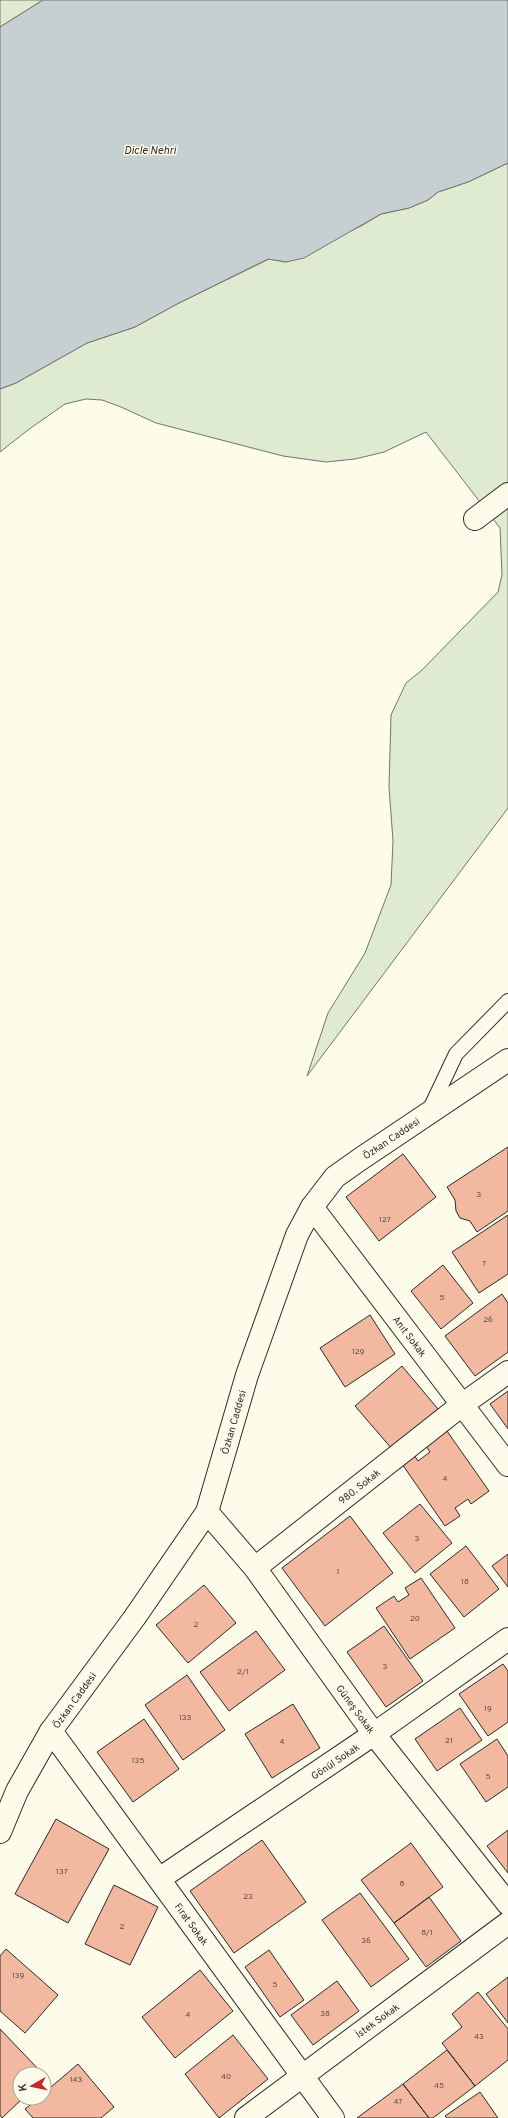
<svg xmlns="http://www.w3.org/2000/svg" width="508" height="2118" font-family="Overpass,sans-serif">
	<rect width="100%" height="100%" fill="#fdfbea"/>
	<path fill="#deebd1" stroke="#74746e" d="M0 0H43L0 27Z
		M508 163V808L307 1076 328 1013 365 953 391 885 393 841 389 787 391 715 406 683 422 670 498 592 502 575 500 528 426 432 384 452 355 459 326 462 283 456 156 423 121 407 102 400 86 399 65 404 28 430 0 452V389L16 383 87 343 135 327 177 304 269 259 286 262 361 226 381 214 409 208 428 200 438 192 468 182Z"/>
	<path fill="#c7d0d0" stroke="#74746e" d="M43 0H508V163L468 182 438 192 428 200 409 208 381 214 304 258 286 262 268 259 177 304 135 327 87 343 16 383 0 389V27Z"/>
	<path fill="#f2b8a0" stroke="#2b2b2b" d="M508 1147V1211L477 1232 470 1221 460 1218 456 1211 455 1200 447 1187Z
		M403 1154 436 1197 379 1241 346 1197Z
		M508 1215V1274L479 1293 452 1252Z
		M443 1265 473 1303 441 1329 411 1291Z
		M502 1294 508 1303V1352L475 1376 445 1336Z
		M370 1315 395 1354 345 1387 320 1348Z
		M402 1366 438 1409 392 1449 355 1406Z
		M508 1391V1429L490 1404Z
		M447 1431 489 1491 471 1504 468 1499 455 1508 460 1516 445 1526 402 1464 414 1455 418 1461 430 1452 426 1446Z
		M420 1504 452 1543 415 1573 383 1533Z
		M350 1516 393 1573 325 1626 282 1568Z
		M466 1546 499 1589 464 1617 430 1574Z
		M508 1554V1587L492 1566Z
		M421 1578 455 1628 410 1659 376 1608 394 1596 398 1602 409 1595 405 1588Z
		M204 1585 236 1623 188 1663 156 1625Z
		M384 1626 423 1681 386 1707 347 1652Z
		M256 1631 285 1670 229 1711 200 1672Z
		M503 1664 508 1671V1722L488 1736 459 1694Z
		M187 1675 225 1730 183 1760 145 1705Z
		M293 1704 320 1748 272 1778 245 1734Z
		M460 1708 482 1740 437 1771 415 1739Z
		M144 1719 179 1769 133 1802 97 1752Z
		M497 1739 508 1756V1787L486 1802 460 1764Z
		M56 1819 109 1849 68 1923 15 1894Z
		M508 1830V1873L487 1846Z
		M262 1840 306 1902 234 1953 190 1891Z
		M411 1843 443 1887 394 1923 361 1880Z
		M114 1885 158 1907 130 1965 85 1944Z
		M360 1893 409 1959 371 1987 322 1920Z
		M429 1897 461 1941 426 1967 394 1923Z
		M6 1949 58 1995 25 2033 0 2011V1956Z
		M269 1950 304 2000 280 2017 245 1967Z
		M200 1970 233 2011 175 2058 142 2017Z
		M508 1977V2023L486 1994Z
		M337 1981 359 2011 313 2045 291 2015Z
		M478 1992 508 2029V2060L475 2086 442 2043 462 2027 452 2014Z
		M0 2029 43 2074H20V2098H23L2 2118 0 2115Z
		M233 2035 268 2079 219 2118 185 2074Z
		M447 2050 475 2086 433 2118H429L403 2084Z
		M78 2064 114 2107 101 2118H33L25 2109 39 2098H44V2093Z
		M403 2084 429 2118H357Z
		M480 2092 498 2118H447L445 2116Z"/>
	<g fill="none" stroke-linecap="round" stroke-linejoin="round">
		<g stroke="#2b2b2b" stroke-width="16">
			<path id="lane" d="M429 1111 456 1054 508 1001"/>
		</g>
		<g stroke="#2b2b2b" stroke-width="24">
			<path id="street" d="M312 1207 508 1465
				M207 1512 255 1568 374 1734 508 1904
				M255 1568 463 1404 508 1372
				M51 1731 333 2118
				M159 1879 374 1734 508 1639
				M246 2118 508 1923"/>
		</g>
		<g stroke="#2b2b2b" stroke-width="24">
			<path id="secondary" d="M475 519 508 494
				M0 1832 17 1791 51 1731 135 1617 207 1512 247 1375 297 1235 312 1207 335 1177 359 1160 508 1060"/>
		</g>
		<use href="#lane" stroke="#fdfbea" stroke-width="14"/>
		<use href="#street" stroke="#fdfbea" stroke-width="22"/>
		<use href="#secondary" stroke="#fdfbea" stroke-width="22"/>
	</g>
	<g text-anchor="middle" stroke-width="3" stroke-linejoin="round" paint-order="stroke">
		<g font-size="8" fill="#5d4e48">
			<text x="479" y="1197">3</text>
			<text x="385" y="1222">127</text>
			<text x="484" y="1266">7</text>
			<text x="442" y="1300">5</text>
			<text x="488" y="1322">26</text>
			<text x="358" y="1354">129</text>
			<text x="445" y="1481">4</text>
			<text x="417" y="1541">3</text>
			<text x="338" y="1574">1</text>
			<text x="465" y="1584">18</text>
			<text x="415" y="1621">20</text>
			<text x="196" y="1627">2</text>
			<text x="385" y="1669">3</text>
			<text x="243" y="1674">2/1</text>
			<text x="488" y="1711">19</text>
			<text x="185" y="1720">133</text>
			<text x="449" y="1743">21</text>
			<text x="282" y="1744">4</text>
			<text x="138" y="1763">135</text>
			<text x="488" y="1779">5</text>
			<text x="62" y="1874">137</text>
			<text x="402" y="1886">8</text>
			<text x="248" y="1899">23</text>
			<text x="122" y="1929">2</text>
			<text x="427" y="1935">8/1</text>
			<text x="366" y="1943">36</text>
			<text x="18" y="1978">139</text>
			<text x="275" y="1987">5</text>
			<text x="325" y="2016">38</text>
			<text x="188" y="2017">4</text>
			<text x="479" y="2039">43</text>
			<text x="226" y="2079">40</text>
			<text x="76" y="2082">143</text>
			<text x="439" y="2088">45</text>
			<text x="398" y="2104">47</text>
		</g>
		<g font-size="10" fill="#2b2b2b" stroke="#fdfbea">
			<text transform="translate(391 1138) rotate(-34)" y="4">Özkan Caddesi</text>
			<text transform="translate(410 1336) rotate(53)" y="4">Anıt Sokak</text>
			<text transform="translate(233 1422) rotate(-74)" y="4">Özkan Caddesi</text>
			<text transform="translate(359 1486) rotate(-38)" y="4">980. Sokak</text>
			<text transform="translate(74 1700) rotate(-54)" y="4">Özkan Caddesi</text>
			<text transform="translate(356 1709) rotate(54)" y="4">Güneş Sokak</text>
			<text transform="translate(335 1761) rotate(-34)" y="4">Gönül Sokak</text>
			<text transform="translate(192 1924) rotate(54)" y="4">Fırat Sokak</text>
			<text transform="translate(377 2020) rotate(-36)" y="4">İstek Sokak</text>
		</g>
		<g font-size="11" font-style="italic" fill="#2b2b2b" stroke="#fdfbea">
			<text x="150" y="154">Dicle Nehri</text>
		</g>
	</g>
	<g transform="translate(32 2086) rotate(261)"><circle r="19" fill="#fdfbea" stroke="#a9a89e"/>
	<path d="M0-3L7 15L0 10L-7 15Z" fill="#c62828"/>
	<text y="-6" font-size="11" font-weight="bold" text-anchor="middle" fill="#2b2b2b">K</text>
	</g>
</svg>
